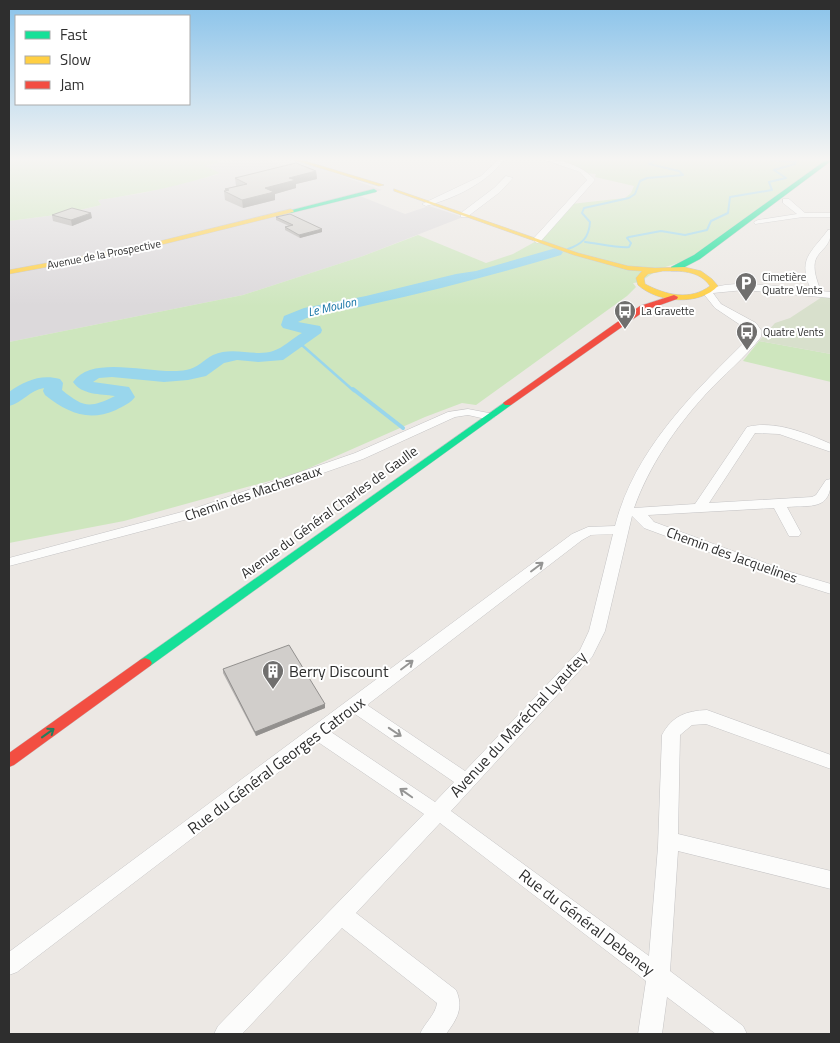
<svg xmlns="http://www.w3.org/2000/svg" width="840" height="1043" font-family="'Titillium Web',sans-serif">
	<rect width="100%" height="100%" fill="#ece8e4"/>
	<path fill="#dcd9db" d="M233 160H268L283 165 299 161 382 190 360 196 405 214 429 206 463 217 363 256 243 295 9 342V221L63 214 101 205 98 200 143 193 208 177 219 174 204 166Z"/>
	<path fill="#cee6be" d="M9 160H213L221 162 205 166 220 173C180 186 140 194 98 200L101 205 63 214 9 221Z
		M548 160H829L697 257 659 269 640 282 633 283 636 287 627 296 476 405 462 403 425 417 298 473 124 521 9 543V342L243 295 363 256 418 235 486 263 513 254 540 239 571 204 625 198 631 193 634 186 595 177 596 174 585 173Z
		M759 341 831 354V382L743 361Z"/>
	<path fill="#d8e0cc" d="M822 297 831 298V354L759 341 775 323 790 318Z"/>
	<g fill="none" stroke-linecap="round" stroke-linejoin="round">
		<path stroke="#99d6ec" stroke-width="2" d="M770 160 795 162
			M585 242C595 243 623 249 629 247L631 243 627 238 629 237 661 231 685 235 707 230 711 221 728 213 730 197 772 190 769 182 786 178 774 170 795 164 796 160
			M568 249C582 244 589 238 590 222L582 213 584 208 629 198 635 194 640 181 647 178 683 175 679 171 649 164 656 160"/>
		<path stroke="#99d6ec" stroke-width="2.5" d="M298 344 303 346 354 391"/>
		<path stroke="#99d6ec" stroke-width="4" d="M353 389 403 428"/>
		<path fill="#99d6ec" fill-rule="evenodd" d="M556 248 563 252 561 255C497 274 433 291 368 305 345 311 319 311 298 322L320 326 322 330 321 333 283 360 258 362 237 360 224 363 206 376 188 380 164 382 112 377 99 378 93 382 129 387 135 397C131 403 123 406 116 410 88 422 68 413 45 395L43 391 44 388C30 390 22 403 9 406V392C25 381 40 374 60 379L63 383 62 390C83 407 89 409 115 396 100 394 82 395 73 382 93 353 155 376 186 370 198 368 203 360 213 355 233 346 255 357 273 351 283 348 293 338 302 333L283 328 281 325 284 316 304 308 366 296 456 274 476 271Z"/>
		<g stroke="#c5c4c5" stroke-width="1">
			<path id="street" d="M498 160H504C485 184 455 198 426 206L422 204 481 176Z
				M545 160C561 158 584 167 595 180L540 242 537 243 533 240 534 238 587 180 580 172Z
				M506 176 513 178 500 192 467 217H461V213L494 188Z
				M783 199H789L805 213H831V217H803L755 224 754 222 758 220 797 214 783 203Z
				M828 230H831C831 258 802 246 821 291L831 292V298L744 290 713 293 721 304 756 323 761 330V337C745 358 723 375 705 395 675 428 649 466 634 508L695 504 747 427C775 420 806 433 831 444V452L779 434 755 433 709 503 812 497 816 495 826 480 831 479C831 511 811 505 787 507L801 533 799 536H789L774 508 648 515 654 522 787 571 831 584V594L777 577 644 528 632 516 605 631 592 657 451 811 649 956 658 847 662 735C672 716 686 711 707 710L831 755V769L706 724 692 725 680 735 678 834 831 871V889L678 851 670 971 743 1026 747 1034H716L667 997 662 1034H638L646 981 440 823 356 913 456 990C464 1008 457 1019 446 1034H420C424 1024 436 1014 437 1003L342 928 242 1034H214L218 1026 424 814 318 742 17 972 9 975V952L572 534 588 527 615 526C635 448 695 391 751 336L748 327 742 326 715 308 703 293C724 276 784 288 811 290 798 259 809 255 828 230ZM613 534 589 631 580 650 465 771 367 705 582 540 591 535ZM355 714 454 782 435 802 331 732Z
				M468 409 494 414 496 416 490 420 468 415 455 417 363 459 203 515 9 566V558L193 509 355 453 448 412Z"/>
		</g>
		<g stroke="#c5c4c5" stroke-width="1">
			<path id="fast" d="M826 160 831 161 700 259 677 271H671V267L694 255Z
				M374 189 377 191 376 192 291 213 288 211Z
				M508 400 511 401V405L150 666H140L138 663 140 660Z"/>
		</g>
		<g stroke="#c5c4c5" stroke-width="1">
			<path id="slow" d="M294 160H302L384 185 379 186Z
				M394 189 578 253 628 266 655 268 684 267 701 271 712 279 718 286C699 306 658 303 638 285L636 278 642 271 628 270 574 255 394 191ZM663 271C680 271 699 270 710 286 690 301 666 295 645 284L644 278 648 274Z
				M291 209 294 211 293 212 144 249 9 274V270L144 245Z"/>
		</g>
		<g stroke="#c5c4c5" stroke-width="1">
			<path id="jam" d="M674 295 678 297 677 299 646 310 511 405H505L503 403 640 306Z
				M145 658 150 660 152 663 150 666 14 765 9 767V753L140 660Z"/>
		</g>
		<use href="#street" fill="#fcfcfb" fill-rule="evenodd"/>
		<use href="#fast" fill="#16e098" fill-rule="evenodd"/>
		<use href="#slow" fill="#ffcf43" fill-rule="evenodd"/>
		<use href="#jam" fill="#f24e42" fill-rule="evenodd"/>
	</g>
	<path fill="#b4b1af" d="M316 171 317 179 296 184V188L275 194V200L243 208 225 200 224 191H226L225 189 236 186 235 178Z
		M52 215 92 218 72 226 53 221Z
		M276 217 322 232 300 238 285 230V227L289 226 276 220Z
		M223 669 325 708 256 736 223 673Z"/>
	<path fill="#92908e" d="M316 171 317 179 296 184V188L275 194V200L243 208 242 200 265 188 289 178Z
		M91 213 92 218 72 226 71 220Z
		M322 229V232L300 238 299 235Z
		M325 704V708L256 736 255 732Z"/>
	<path fill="#d1cecb" stroke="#92908e" d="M296 163 316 171 289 178 296 180 265 188 274 192 242 200 224 191 229 190 225 189 247 184 235 178Z
		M72 208 91 213 71 220 52 215Z
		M290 214 322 229 299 235 285 227 293 225 276 217Z
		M289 645 325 704 255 732 223 669Z"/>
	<defs><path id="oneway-shaft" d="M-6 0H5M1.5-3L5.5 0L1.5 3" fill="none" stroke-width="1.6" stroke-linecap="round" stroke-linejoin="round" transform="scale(1.25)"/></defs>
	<g stroke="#959594">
		<use href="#oneway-shaft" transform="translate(537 567) rotate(-37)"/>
		<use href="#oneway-shaft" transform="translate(407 665) rotate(-37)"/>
		<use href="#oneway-shaft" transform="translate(395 732) rotate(34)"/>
		<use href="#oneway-shaft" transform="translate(406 793) rotate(-145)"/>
	</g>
	<use stroke="#237e5e" href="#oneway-shaft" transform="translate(48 733) rotate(-36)"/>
	<linearGradient id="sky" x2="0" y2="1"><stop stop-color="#88c2ea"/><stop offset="0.52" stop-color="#f6f5f3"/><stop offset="1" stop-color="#f6f5f3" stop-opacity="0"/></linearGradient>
	<rect width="840" height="306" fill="url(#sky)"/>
	<defs>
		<g id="parking-pin" transform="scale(1.125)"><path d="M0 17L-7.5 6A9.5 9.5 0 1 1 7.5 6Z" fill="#706f6e" stroke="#fff"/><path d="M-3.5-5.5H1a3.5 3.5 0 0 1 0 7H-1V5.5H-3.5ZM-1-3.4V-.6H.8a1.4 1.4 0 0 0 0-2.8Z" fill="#fff"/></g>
		<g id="bus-pin" transform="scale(1.125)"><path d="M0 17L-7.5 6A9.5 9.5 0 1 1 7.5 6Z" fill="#706f6e" stroke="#fff"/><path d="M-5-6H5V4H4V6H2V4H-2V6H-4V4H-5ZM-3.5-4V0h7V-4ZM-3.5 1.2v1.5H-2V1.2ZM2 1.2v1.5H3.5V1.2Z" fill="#fff"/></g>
		<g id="building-pin" transform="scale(1.125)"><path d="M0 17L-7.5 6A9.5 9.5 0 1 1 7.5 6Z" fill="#706f6e" stroke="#fff"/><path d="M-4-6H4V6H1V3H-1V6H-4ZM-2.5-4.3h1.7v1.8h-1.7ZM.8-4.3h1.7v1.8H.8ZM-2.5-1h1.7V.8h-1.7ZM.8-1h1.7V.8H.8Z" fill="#fff"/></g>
	</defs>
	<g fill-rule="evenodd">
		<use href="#parking-pin" x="746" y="283"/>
		<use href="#bus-pin" x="625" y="311"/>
		<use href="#bus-pin" x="747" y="332"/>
		<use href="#building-pin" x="273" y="671"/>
	</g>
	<g text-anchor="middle" stroke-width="4" stroke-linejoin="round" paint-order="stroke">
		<g font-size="11" fill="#2e2e2e" stroke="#fff">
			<text transform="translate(104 254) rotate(-11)" y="4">Avenue de la Prospective</text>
		</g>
		<g font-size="11" fill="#2e2e2e" stroke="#fff" text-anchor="start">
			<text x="762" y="281">Cimetière<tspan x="762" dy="13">Quatre Vents</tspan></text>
			<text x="641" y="315">La Gravette</text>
			<text x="763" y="336">Quatre Vents</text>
		</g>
		<g font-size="12" font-style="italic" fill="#0d6fa3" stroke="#fff">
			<text transform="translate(332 307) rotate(-13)" y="4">Le Moulon</text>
		</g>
		<g font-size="14" fill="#2e2e2e" stroke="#fff">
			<text transform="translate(253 493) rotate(-19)" y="5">Chemin des Machereaux</text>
			<text transform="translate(329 512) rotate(-36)" y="5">Avenue du Général Charles de Gaulle</text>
			<text transform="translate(732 555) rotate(20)" y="5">Chemin des Jacquelines</text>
		</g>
		<g font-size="16" fill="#2e2e2e" stroke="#fff" text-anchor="start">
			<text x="289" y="677">Berry Discount</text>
		</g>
		<g font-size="16" fill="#2e2e2e" stroke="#fff">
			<text transform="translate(518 724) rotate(-47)" y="6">Avenue du Maréchal Lyautey</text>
			<text transform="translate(276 765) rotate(-37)" y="6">Rue du Général Georges Catroux</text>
			<text transform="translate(587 922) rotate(37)" y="6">Rue du Général Debeney</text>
		</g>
	</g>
	<rect width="840" height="1043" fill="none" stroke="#2e2e2e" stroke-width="20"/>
	<rect x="15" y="15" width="175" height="90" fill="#ffffff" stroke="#ababab"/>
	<rect x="25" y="31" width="25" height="8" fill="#16e098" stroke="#ababab"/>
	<text x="60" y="40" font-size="15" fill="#2e2e2e">Fast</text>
	<rect x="25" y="56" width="25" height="8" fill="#ffcf43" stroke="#ababab"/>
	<text x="60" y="65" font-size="15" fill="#2e2e2e">Slow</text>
	<rect x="25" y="81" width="25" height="8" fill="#f24e42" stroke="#ababab"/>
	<text x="60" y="90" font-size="15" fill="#2e2e2e">Jam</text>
</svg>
